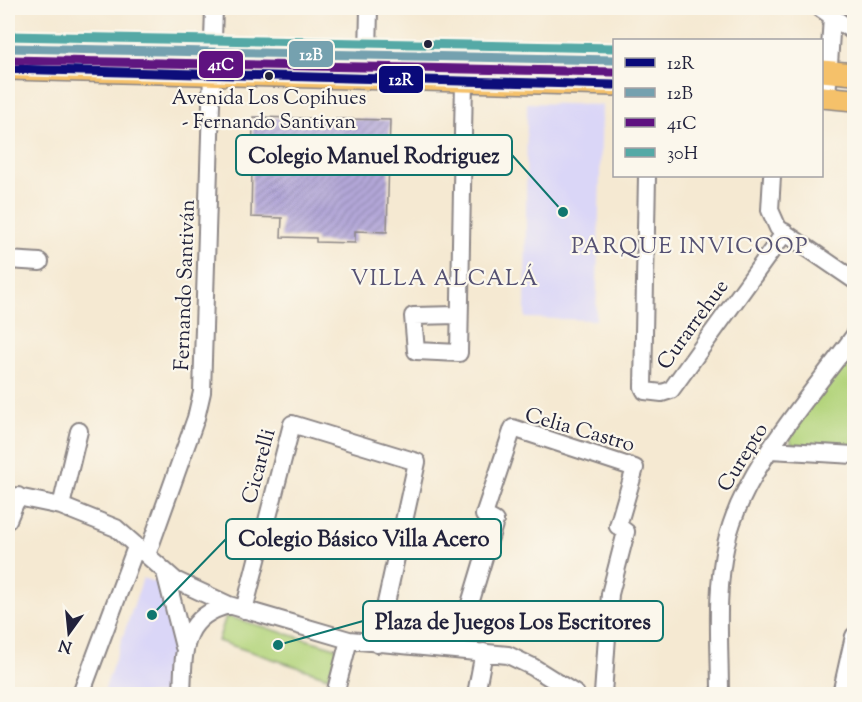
<svg xmlns="http://www.w3.org/2000/svg" width="862" height="702" font-family="'Sorts Mill Goudy',serif">
	<defs>
		<pattern id="building-hatch" width="6" height="6" patternUnits="userSpaceOnUse" patternTransform="scale(1.5)"><rect width="6" height="6" fill="#b3a7d8"/><path d="M-1 1l2-2M0 6l6-6M5 7l2-2" fill="none" stroke="#9188b0"/></pattern>
	</defs>
	<rect width="100%" height="100%" fill="#fbf7ec"/>
	<filter id="ink" filterUnits="userSpaceOnUse"><feTurbulence type="fractalNoise" baseFrequency=".0167" numOctaves="2"/><feDisplacementMap in="SourceGraphic" scale="12" xChannelSelector="R" yChannelSelector="G"/><feConvolveMatrix kernelMatrix="1 2 1 2 8 2 1 2 1" color-interpolation-filters="sRGB"/></filter>
	<filter id="wash" filterUnits="userSpaceOnUse"><feTurbulence type="fractalNoise" baseFrequency=".008" numOctaves="4" result="noise"/><feDisplacementMap in="SourceGraphic" scale="24" xChannelSelector="R" yChannelSelector="G"/><feGaussianBlur stdDeviation="1.35" result="paint"/><feColorMatrix in="noise" values="0 0 0 0 0 0 0 0 0 0 0 0 0 0 0 0 0 1.4 0 .05"/><feComposite in="paint" operator="in"/></filter>
	<g filter="url(#wash)">
		<rect width="100%" height="100%" fill="#f5e9d2"/>
		<path fill="#dad6f7" d="M527 103 602 105 596 320 525 318Z
			M143 578 170 588 177 643 178 694H103Z"/>
		<path fill="#b3d47c" stroke="#6a7b5c" stroke-width="1.5" d="M854 346V450L791 444 790 432Z
			M226 616 339 649 328 677 218 641Z"/>
		<g id="blocks">
			<path fill="url(#building-hatch)" d="M253 117 390 120 387 232 355 231V243L316 242V238L281 237 282 218 251 217Z"/>
		</g>
	</g>
	<g filter="url(#ink)">
		<use href="#blocks" fill-opacity="0" stroke="#8c8686" stroke-width="1.5"/>
		<g fill="none" stroke-linecap="round" stroke-linejoin="round">
			<g stroke="#8c8686" stroke-width="20">
				<path id="minor" d="M820 8 854 32
					M368 55 369 8
					M827 98 832 16
					M647 176 643 387 645 391 662 393 671 390 785 232
					M772 176 770 210 778 228 854 280
					M8 260 40 262
					M458 315 413 316 416 351 459 353 464 80
					M771 450 854 455
					M8 495 61 506 116 528 175 580 229 605 349 640 508 655 533 667 576 694
					M61 506 79 431
					M8 520 18 496
					M147 555 196 418 202 392 214 8
					M165 572 184 647
					M244 610 292 424 417 462 377 644
					M456 650 495 521 484 515 513 428 635 468 618 526 626 532 610 594 603 694
					M81 694 136 547
					M182 694C184 653 180 617 229 605
					M335 694 349 640
					M476 694 484 652
					M720 694C720 645 715 592 726 544 741 472 811 395 854 336
					M841 694 854 636"/>
			</g>
			<g stroke="#8c8686" stroke-width="24">
				<path id="major" d="M8 48 614 60
					M8 69 614 85
					M822 71 854 74
					M822 97 854 100"/>
			</g>
			<use href="#minor" stroke="#fff" stroke-width="16"/>
			<use href="#major" stroke="#f5c16b" stroke-width="21"/>
			<g stroke="#fbf7ec" stroke-width="14">
				<path id="bus-1" d="M8 69 614 85"/>
			</g>
			<g stroke="#fbf7ec" stroke-width="14">
				<path id="bus-2" d="M8 48 614 60"/>
			</g>
			<g stroke="#fbf7ec" stroke-width="14">
				<path id="bus-3" d="M8 60 614 72"/>
			</g>
			<g stroke="#fbf7ec" stroke-width="14">
				<path id="bus-4" d="M8 36 614 48"/>
			</g>
			<use href="#bus-1" stroke="#0a0a7a" stroke-width="9"/>
			<use href="#bus-2" stroke="#75a1af" stroke-width="9"/>
			<use href="#bus-3" stroke="#5f1280" stroke-width="9"/>
			<use href="#bus-4" stroke="#54a9a6" stroke-width="9"/>
		</g>
	</g>
	<g fill="#22223b" stroke="#fbf7ec" stroke-width="2">
		<circle cx="428" cy="44" r="5"/>
		<circle cx="269" cy="76" r="5"/>
	</g>
	<g text-anchor="middle" stroke-width="4.5" stroke-linejoin="round" paint-order="stroke">
		<g font-size="20" fill="#22223b" stroke="#fbf7ec">
			<text x="269" y="104">Avenida Los Copihues<tspan x="269" dy="24">- Fernando Santivan</tspan></text>
		</g>
		<g font-size="21" fill="#22223b" stroke="#fbf7ec">
			<text transform="translate(184 285) rotate(-88)" y="7">Fernando Santiván</text>
			<text transform="translate(692 324) rotate(-54)" y="7">Curarrehue</text>
			<text transform="translate(580 429) rotate(16)" y="7">Celia Castro</text>
			<text transform="translate(742 457) rotate(-58)" y="7">Curepto</text>
			<text transform="translate(258 466) rotate(-75)" y="7">Cicarelli</text>
		</g>
		<g font-size="22" letter-spacing="1.5" fill="#555172" stroke="#fbf7ec">
			<text x="690" y="253">PARQUE INVICOOP</text>
			<text x="445" y="285">VILLA ALCALÁ</text>
		</g>
	</g>
	<path fill="none" stroke="#0f766e" stroke-width="2" d="M563 212L512 155M152 615L226 539M278 645L363 621"/>
	<g fill="#0f766e" stroke="#fbf7ec" stroke-width="2">
		<circle cx="563" cy="212" r="6"/>
		<circle cx="152" cy="615" r="6"/>
		<circle cx="278" cy="645" r="6"/>
	</g>
	<g fill="#fbf7ec" stroke="#0f766e" stroke-width="2">
		<rect x="236" y="135" width="276" height="40" rx="6"/>
		<rect x="226" y="519" width="275" height="40" rx="6"/>
		<rect x="363" y="601" width="300" height="40" rx="6"/>
	</g>
	<g font-size="22" text-anchor="middle" font-weight="bold" fill="#22223b">
		<text x="374" y="163">Colegio Manuel Rodriguez</text>
		<text x="364" y="546">Colegio Básico Villa Acero</text>
		<text x="513" y="629">Plaza de Juegos Los Escritores</text>
	</g>
	<g stroke="#fbf7ec" stroke-width="2">
		<rect x="288" y="40" width="46" height="28" rx="6" fill="#75a1af"/>
		<rect x="198" y="50" width="46" height="29" rx="6" fill="#5f1280"/>
		<rect x="378" y="65" width="46" height="29" rx="6" fill="#0a0a7a"/>
	</g>
	<g font-size="16" text-anchor="middle" font-weight="bold" fill="#fff">
		<text x="311" y="60">12B</text>
		<text x="221" y="70">41C</text>
		<text x="401" y="85">12R</text>
	</g>
	<rect width="862" height="702" fill="none" stroke="#fbf7ec" stroke-width="30"/>
	<rect x="613" y="39" width="210" height="138" fill="#fbf7ec" stroke="#a4a2a5" stroke-width="1.5"/>
	<rect x="625" y="58" width="30" height="9" fill="#0a0a7a" stroke="#a4a2a5" stroke-width="1.5"/>
	<text x="667" y="69" font-size="18" fill="#22223b">12R</text>
	<rect x="625" y="88" width="30" height="9" fill="#75a1af" stroke="#a4a2a5" stroke-width="1.5"/>
	<text x="667" y="99" font-size="18" fill="#22223b">12B</text>
	<rect x="625" y="118" width="30" height="9" fill="#5f1280" stroke="#a4a2a5" stroke-width="1.5"/>
	<text x="667" y="129" font-size="18" fill="#22223b">41C</text>
	<rect x="625" y="148" width="30" height="9" fill="#54a9a6" stroke="#a4a2a5" stroke-width="1.5"/>
	<text x="667" y="159" font-size="18" fill="#22223b">30H</text>
	<g transform="translate(69 633) rotate(195)" stroke="#fbf7ec" stroke-width="4.5" paint-order="stroke">
	<path d="M0-4.5L10 22L0 15L-10 22Z" fill="#22223b"/>
	<text y="-9" font-size="16" font-weight="bold" text-anchor="middle" fill="#22223b">N</text>
	</g>
</svg>
